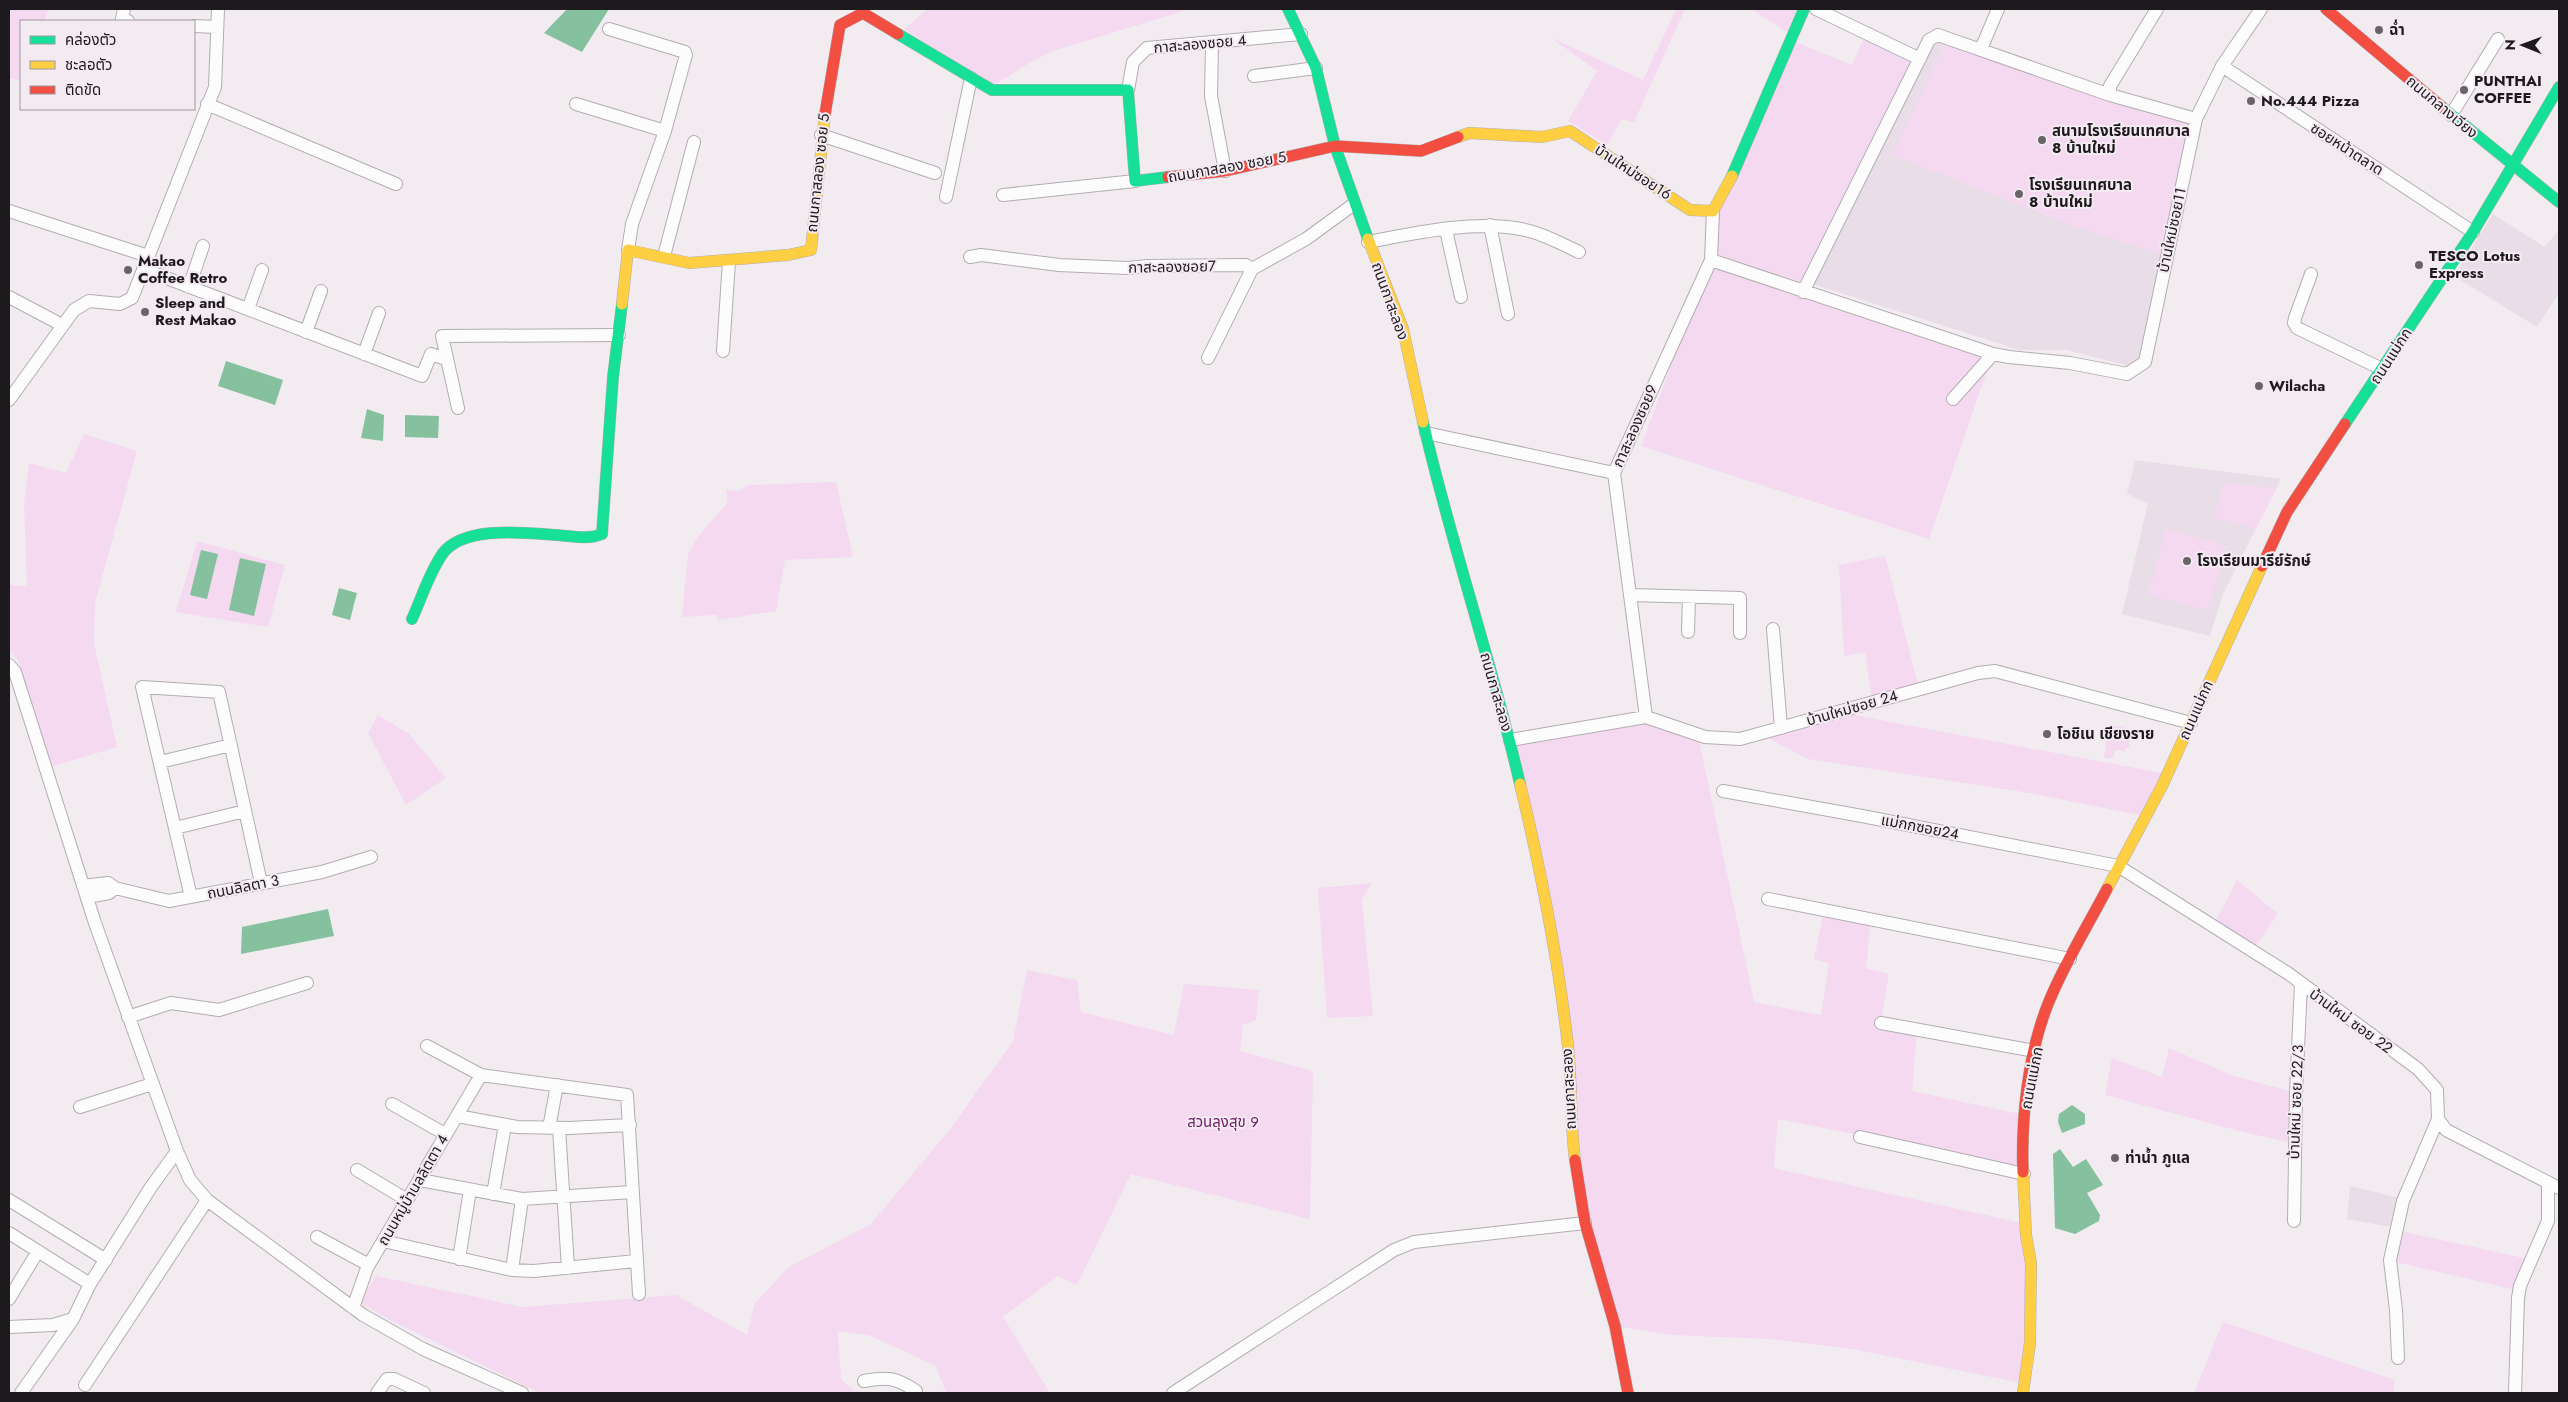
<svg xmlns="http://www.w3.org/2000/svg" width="2568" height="1402" font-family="Jost,'Noto Sans Thai',sans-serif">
	<rect width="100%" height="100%" fill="#f2ecf1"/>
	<path fill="#e9dde7" d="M1938 35 2196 119 2145 362 2129 366 2067 350H2020L1812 284Z
		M2493 214 2545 247 2559 229V293L2537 327 2454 276Z
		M2135 460 2281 479 2223 594 2210 636 2122 614 2148 503 2127 494Z
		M2350 1186 2404 1199 2397 1228 2347 1219Z"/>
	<path fill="#f4d9f0" d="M9 9 48 10 44 21H21V80L9 78Z
		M928 9H1190L1053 51 1029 63 993 86 904 29Z
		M1676 9H1685L1634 122 1622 119 1607 145 1568 121 1597 71 1550 37 1643 80Z
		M1751 9H1797L1787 32Z
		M1866 33 1920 59 1804 290 1993 354 1929 539 1641 446 1711 260 1713 211 1791 40 1852 65Z
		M1946 42 2188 125 2161 254 2070 225 1892 155Z
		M84 434 137 451 95 603 94 643 117 747 50 767 18 660 9 650V584L27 587 24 504 29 463 66 473Z
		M836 482 853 557 785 560 776 611 718 620 716 615 682 617 688 554 700 534 728 502 726 490 739 491 747 485Z
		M2223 483 2276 488 2256 529 2215 518Z
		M2165 530 2209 540 2226 547 2208 610 2148 595Z
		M197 541 285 565 268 627 176 612Z
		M1885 556 1918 685 1871 695 1865 652 1844 656 1839 565Z
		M1838 712 2167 774 2145 816 2035 794 1808 759 1760 734Z
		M378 715 409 734 446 778 406 805 368 733Z
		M1646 717 1698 735 1754 1002 1821 1015 1829 963 1814 959 1823 915 1871 920 1866 968 1889 974 1881 1023 1917 1030 1912 1091 2025 1115 2023 1168 1778 1119 1774 1168 2026 1224V1384L1852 1349 1769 1339 1671 1335 1615 1326 1595 1261 1568 1060 1510 740Z
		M2109 724 2146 733 2145 740 2131 738 2129 748H2126V751L2115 750 2113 758H2104Z
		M2237 880 2278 914 2256 945 2216 921Z
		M1372 883 1362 900 1373 1016 1327 1018 1318 888Z
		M1027 970 1077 980 1081 1012 1174 1035 1184 984 1259 990 1256 1020 1243 1025 1240 1051 1313 1071 1310 1219 1131 1174 1077 1285 1058 1276 1003 1317 1050 1393H946L936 1366 871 1336 838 1331 841 1379 854 1391 870 1393H540L390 1320 359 1302 376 1276 523 1307 676 1295 747 1335 755 1303 789 1267 871 1224 951 1128 1013 1041Z
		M2169 1048 2234 1076 2296 1093 2295 1144 2235 1130 2105 1095 2112 1058 2162 1077Z
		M2401 1231 2528 1259 2513 1289 2395 1262Z
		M2223 1322 2395 1380 2393 1393H2194Z"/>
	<path fill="#86c19f" d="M567 9H609L582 52 544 33Z
		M226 361 283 380 275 405 218 386Z
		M367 409 384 415 383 441 361 438Z
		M405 415 439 416 438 438 405 437Z
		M201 550 218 554 207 599 190 595Z
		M240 558 266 564 254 616 229 610Z
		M339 588 357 593 350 620 332 615Z
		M328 909 334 936 241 954 242 927Z
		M2072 1105 2085 1114V1124L2062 1133 2058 1122 2059 1114Z
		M2060 1149 2073 1167 2086 1159 2103 1185 2087 1193 2100 1215 2099 1221 2075 1234 2055 1228 2053 1154Z"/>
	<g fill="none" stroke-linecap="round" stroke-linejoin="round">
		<g stroke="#b2adb1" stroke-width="14">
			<path id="street" d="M124 9 122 19 128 21
				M1816 9 1920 59
				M2157 9 2110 86V95L2196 119
				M194 26 217 27
				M609 29 685 52 686 55 665 131 632 224 628 250
				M1212 44 1211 96 1225 171
				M1981 49 1998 9
				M2222 66 2473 232
				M1254 76 1316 68
				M1128 90 1133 62 1147 48 1301 34
				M207 104 396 184
				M576 104 665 131
				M2451 115 2498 39
				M821 135 935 173
				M1003 195 1135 181
				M946 197 971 78
				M9 211 148 256
				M1490 225 1508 314
				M1446 230 1461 297
				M1368 242C1415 233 1474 220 1521 229 1541 233 1560 243 1579 252
				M664 256 694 142
				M970 257 981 255 1059 265 1127 268 1148 266 1246 265 1252 269 1306 239 1354 204
				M1711 260 1993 354 2009 357 2070 363 2127 374 2145 362 2196 119 2222 66 2261 9
				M143 269 422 376 431 354 443 358
				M2311 274 2295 318 2294 323 2297 328 2382 369
				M189 287 203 246
				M1803 292 1929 40 1938 35 2110 95
				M9 297 62 325
				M248 309 262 270
				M306 332 321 291
				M723 351 729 261
				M364 354 379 313
				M1208 358 1252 269
				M1953 399 1993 354
				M9 400 74 310 89 301 120 304 132 298 215 87 218 9
				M458 408 442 336 619 335
				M1426 433 1614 473 1711 260 1713 211
				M1614 473 1646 717
				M1630 595 1740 598V633
				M1773 629 1781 728
				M1688 632 1689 597
				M9 665 15 672 95 923 177 1151 190 1180 207 1200 363 1315 423 1349 522 1393
				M1510 740 1646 717 1705 737 1740 739 1978 673 1995 671 2191 723
				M160 762 231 745
				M1723 791 1862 816 2118 866 2289 974 2418 1069 2437 1090 2438 1119 2446 1130 2559 1188
				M175 828 245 811
				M83 886 108 883 115 888 169 901 322 872 371 857
				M87 897 109 893 115 888
				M191 897 142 687 219 692 261 883
				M1768 899 2070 959
				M128 1017 171 1003 219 1010 307 983
				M1881 1023 2035 1051
				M427 1046 481 1075 627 1095 639 1294
				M392 1104 445 1134
				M80 1107 152 1084
				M457 1116 517 1127 569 1128 630 1125
				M549 1128 557 1085
				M559 1128 568 1268
				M1860 1137 2024 1174
				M357 1170 407 1200
				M420 1180 522 1199 633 1192
				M493 1194 505 1125
				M9 1200 106 1260
				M2294 1221 2296 1093 2301 984
				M9 1233 90 1284
				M317 1237 369 1265
				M383 1241 512 1270 534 1271 636 1261
				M459 1259 470 1190
				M512 1270 522 1199
				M9 1299 38 1251
				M353 1308 367 1268 481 1075
				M9 1327 53 1325 73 1319 90 1284 151 1187 177 1151
				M2398 1358 2396 1310 2390 1260 2403 1201 2438 1119
				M864 1381C888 1377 895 1377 916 1391V1393
				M85 1385 207 1200
				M21 1393 73 1319
				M377 1393 387 1379H394L424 1393
				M1173 1393 1394 1250 1414 1242 1585 1223
				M2515 1393 2518 1298 2520 1286 2548 1221V1182"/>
		</g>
		<g stroke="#b2adb1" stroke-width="12">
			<path id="fast" d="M1288 9 1316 68 1335 146 1368 239
				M898 34 992 90H1128L1135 181 1168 177
				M2442 107 2559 202
				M1732 176 1804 9
				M1423 422C1451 544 1492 662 1520 784
				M2345 424 2473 232 2559 87
				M412 619C422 597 429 573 443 553 465 525 525 533 557 535 572 536 588 540 602 534L613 377 622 304"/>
		</g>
		<g stroke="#b2adb1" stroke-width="12">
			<path id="slow" d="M1458 137 1469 133 1542 137 1570 131 1690 210 1713 211 1732 176
				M1368 239 1403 329 1423 422
				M622 304 628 250 689 263 788 255 811 250 825 114
				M1520 784C1541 871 1558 958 1568 1046 1572 1084 1570 1122 1575 1160
				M2107 889 2162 786 2262 566
				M2023 1393 2030 1343 2031 1263 2026 1235 2023 1172"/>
		</g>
		<g stroke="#b2adb1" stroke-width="12">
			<path id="jam" d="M2326 9 2442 107
				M825 114 840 25 863 13 898 34
				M1168 177 1225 171 1335 146 1421 151 1458 137
				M2262 566 2287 512 2345 424
				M1575 1160 1585 1223 1615 1326 1628 1393
				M2023 1172C2021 1118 2028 1054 2048 1004 2064 964 2087 927 2107 889"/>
		</g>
		<use href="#street" stroke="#fdfcfd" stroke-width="12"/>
		<use href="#fast" stroke="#16e098" stroke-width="11"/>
		<use href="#slow" stroke="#ffcf43" stroke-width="11"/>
		<use href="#jam" stroke="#f24e42" stroke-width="11"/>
	</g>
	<g fill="#686467" stroke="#f4eaf2" stroke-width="2">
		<circle cx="2379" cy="30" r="5"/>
		<circle cx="2464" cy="90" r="5"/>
		<circle cx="2251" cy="101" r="5"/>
		<circle cx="2042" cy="140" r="5"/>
		<circle cx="2019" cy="194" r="5"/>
		<circle cx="2419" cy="265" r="5"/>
		<circle cx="128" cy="270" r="5"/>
		<circle cx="145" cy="312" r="5"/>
		<circle cx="2259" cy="386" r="5"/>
		<circle cx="2187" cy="561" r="5"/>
		<circle cx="2047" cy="734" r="5"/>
		<circle cx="2115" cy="1158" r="5"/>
	</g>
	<g text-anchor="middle" stroke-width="4" stroke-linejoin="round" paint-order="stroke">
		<g font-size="15" font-weight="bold" fill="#1d1a1d" stroke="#f4eaf2" text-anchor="start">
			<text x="2389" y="35">ฉ่ำ</text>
			<text x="2474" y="86">PUNTHAI<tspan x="2474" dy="17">COFFEE</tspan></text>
			<text x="2261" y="106">No.444 Pizza</text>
			<text x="2052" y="136">สนามโรงเรียนเทศบาล<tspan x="2052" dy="17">8 บ้านใหม่</tspan></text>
			<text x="2029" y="190">โรงเรียนเทศบาล<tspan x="2029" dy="17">8 บ้านใหม่</tspan></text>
			<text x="2429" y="261">TESCO Lotus<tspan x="2429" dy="17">Express</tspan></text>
			<text x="138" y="266">Makao<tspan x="138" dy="17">Coffee Retro</tspan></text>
			<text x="155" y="308">Sleep and<tspan x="155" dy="17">Rest Makao</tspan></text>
			<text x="2269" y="391">Wilacha</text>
			<text x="2197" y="566">โรงเรียนมารีย์รักษ์</text>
			<text x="2057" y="739">โอชิเน เชียงราย</text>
			<text x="2125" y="1163">ท่าน้ำ ภูแล</text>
		</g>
		<g font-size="15" fill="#1d1a1d" stroke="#f4eaf2">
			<text transform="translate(1200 44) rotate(-5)" y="5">กาสะลองซอย 4</text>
			<text transform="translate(2442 107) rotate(40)" y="5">ถนนกลางเวียง</text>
			<text transform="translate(2347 149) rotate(33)" y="5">ซอยหน้าตลาด</text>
			<text transform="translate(1227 167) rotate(-10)" y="5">ถนนกาสลอง ซอย 5</text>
			<text transform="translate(1633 172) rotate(33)" y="5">บ้านใหม่ซอย16</text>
			<text transform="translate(818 173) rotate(-84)" y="5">ถนนกาสลอง ซอย 5</text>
			<text transform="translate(2172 230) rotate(-78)" y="5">บ้านใหม่ซอย11</text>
			<text transform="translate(1172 267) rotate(-1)" y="5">กาสะลองซอย7</text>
			<text transform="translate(1390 301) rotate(70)" y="5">ถนนกาสะลอง</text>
			<text transform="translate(2391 356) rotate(-57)" y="5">ถนนแม่กก</text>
			<text transform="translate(1635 426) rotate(-66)" y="5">กาสะลองซอย9</text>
			<text transform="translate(1496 692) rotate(74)" y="5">ถนนกาสะลอง</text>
			<text transform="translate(1852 708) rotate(-16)" y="5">บ้านใหม่ซอย 24</text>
			<text transform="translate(2196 710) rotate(-66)" y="5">ถนนแม่กก</text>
			<text transform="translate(1920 827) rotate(11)" y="5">แม่กกซอย24</text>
			<text transform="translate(243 887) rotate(-11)" y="5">ถนนลิลตา 3</text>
			<text transform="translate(2351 1021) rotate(36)" y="5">บ้านใหม่ ซอย 22</text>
			<text transform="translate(2032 1078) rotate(-79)" y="5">ถนนแม่กก</text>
			<text transform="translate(1569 1089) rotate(-93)" y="5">ถนนกาสะลอง</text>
			<text transform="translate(2296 1102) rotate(-88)" y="5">บ้านใหม่ ซอย 22/3</text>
			<text transform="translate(413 1190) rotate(-60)" y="5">ถนนหมู่บ้านลลิตตา 4</text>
		</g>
		<g font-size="15" fill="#6f206a" stroke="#f4eaf2">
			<text x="1223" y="1127">สวนลุงสุข 9</text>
		</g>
	</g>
	<rect width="2568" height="1402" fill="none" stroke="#1d1a1d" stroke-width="20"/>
	<rect x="20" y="20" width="175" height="90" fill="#f4eaf2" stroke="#9e979d"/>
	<rect x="30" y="36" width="25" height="8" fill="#16e098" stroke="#9e979d"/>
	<text x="65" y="45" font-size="15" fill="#1d1a1d">คล่องตัว</text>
	<rect x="30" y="61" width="25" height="8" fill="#ffcf43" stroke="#9e979d"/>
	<text x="65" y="70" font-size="15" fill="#1d1a1d">ชะลอตัว</text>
	<rect x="30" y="86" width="25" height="8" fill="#f24e42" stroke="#9e979d"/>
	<text x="65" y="95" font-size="15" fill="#1d1a1d">ติดขัด</text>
	<g transform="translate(2523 45) rotate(271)" stroke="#f4eaf2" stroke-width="4" paint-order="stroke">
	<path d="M0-4L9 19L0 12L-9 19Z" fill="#1d1a1d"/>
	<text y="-8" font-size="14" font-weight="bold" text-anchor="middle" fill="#1d1a1d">N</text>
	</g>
</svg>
